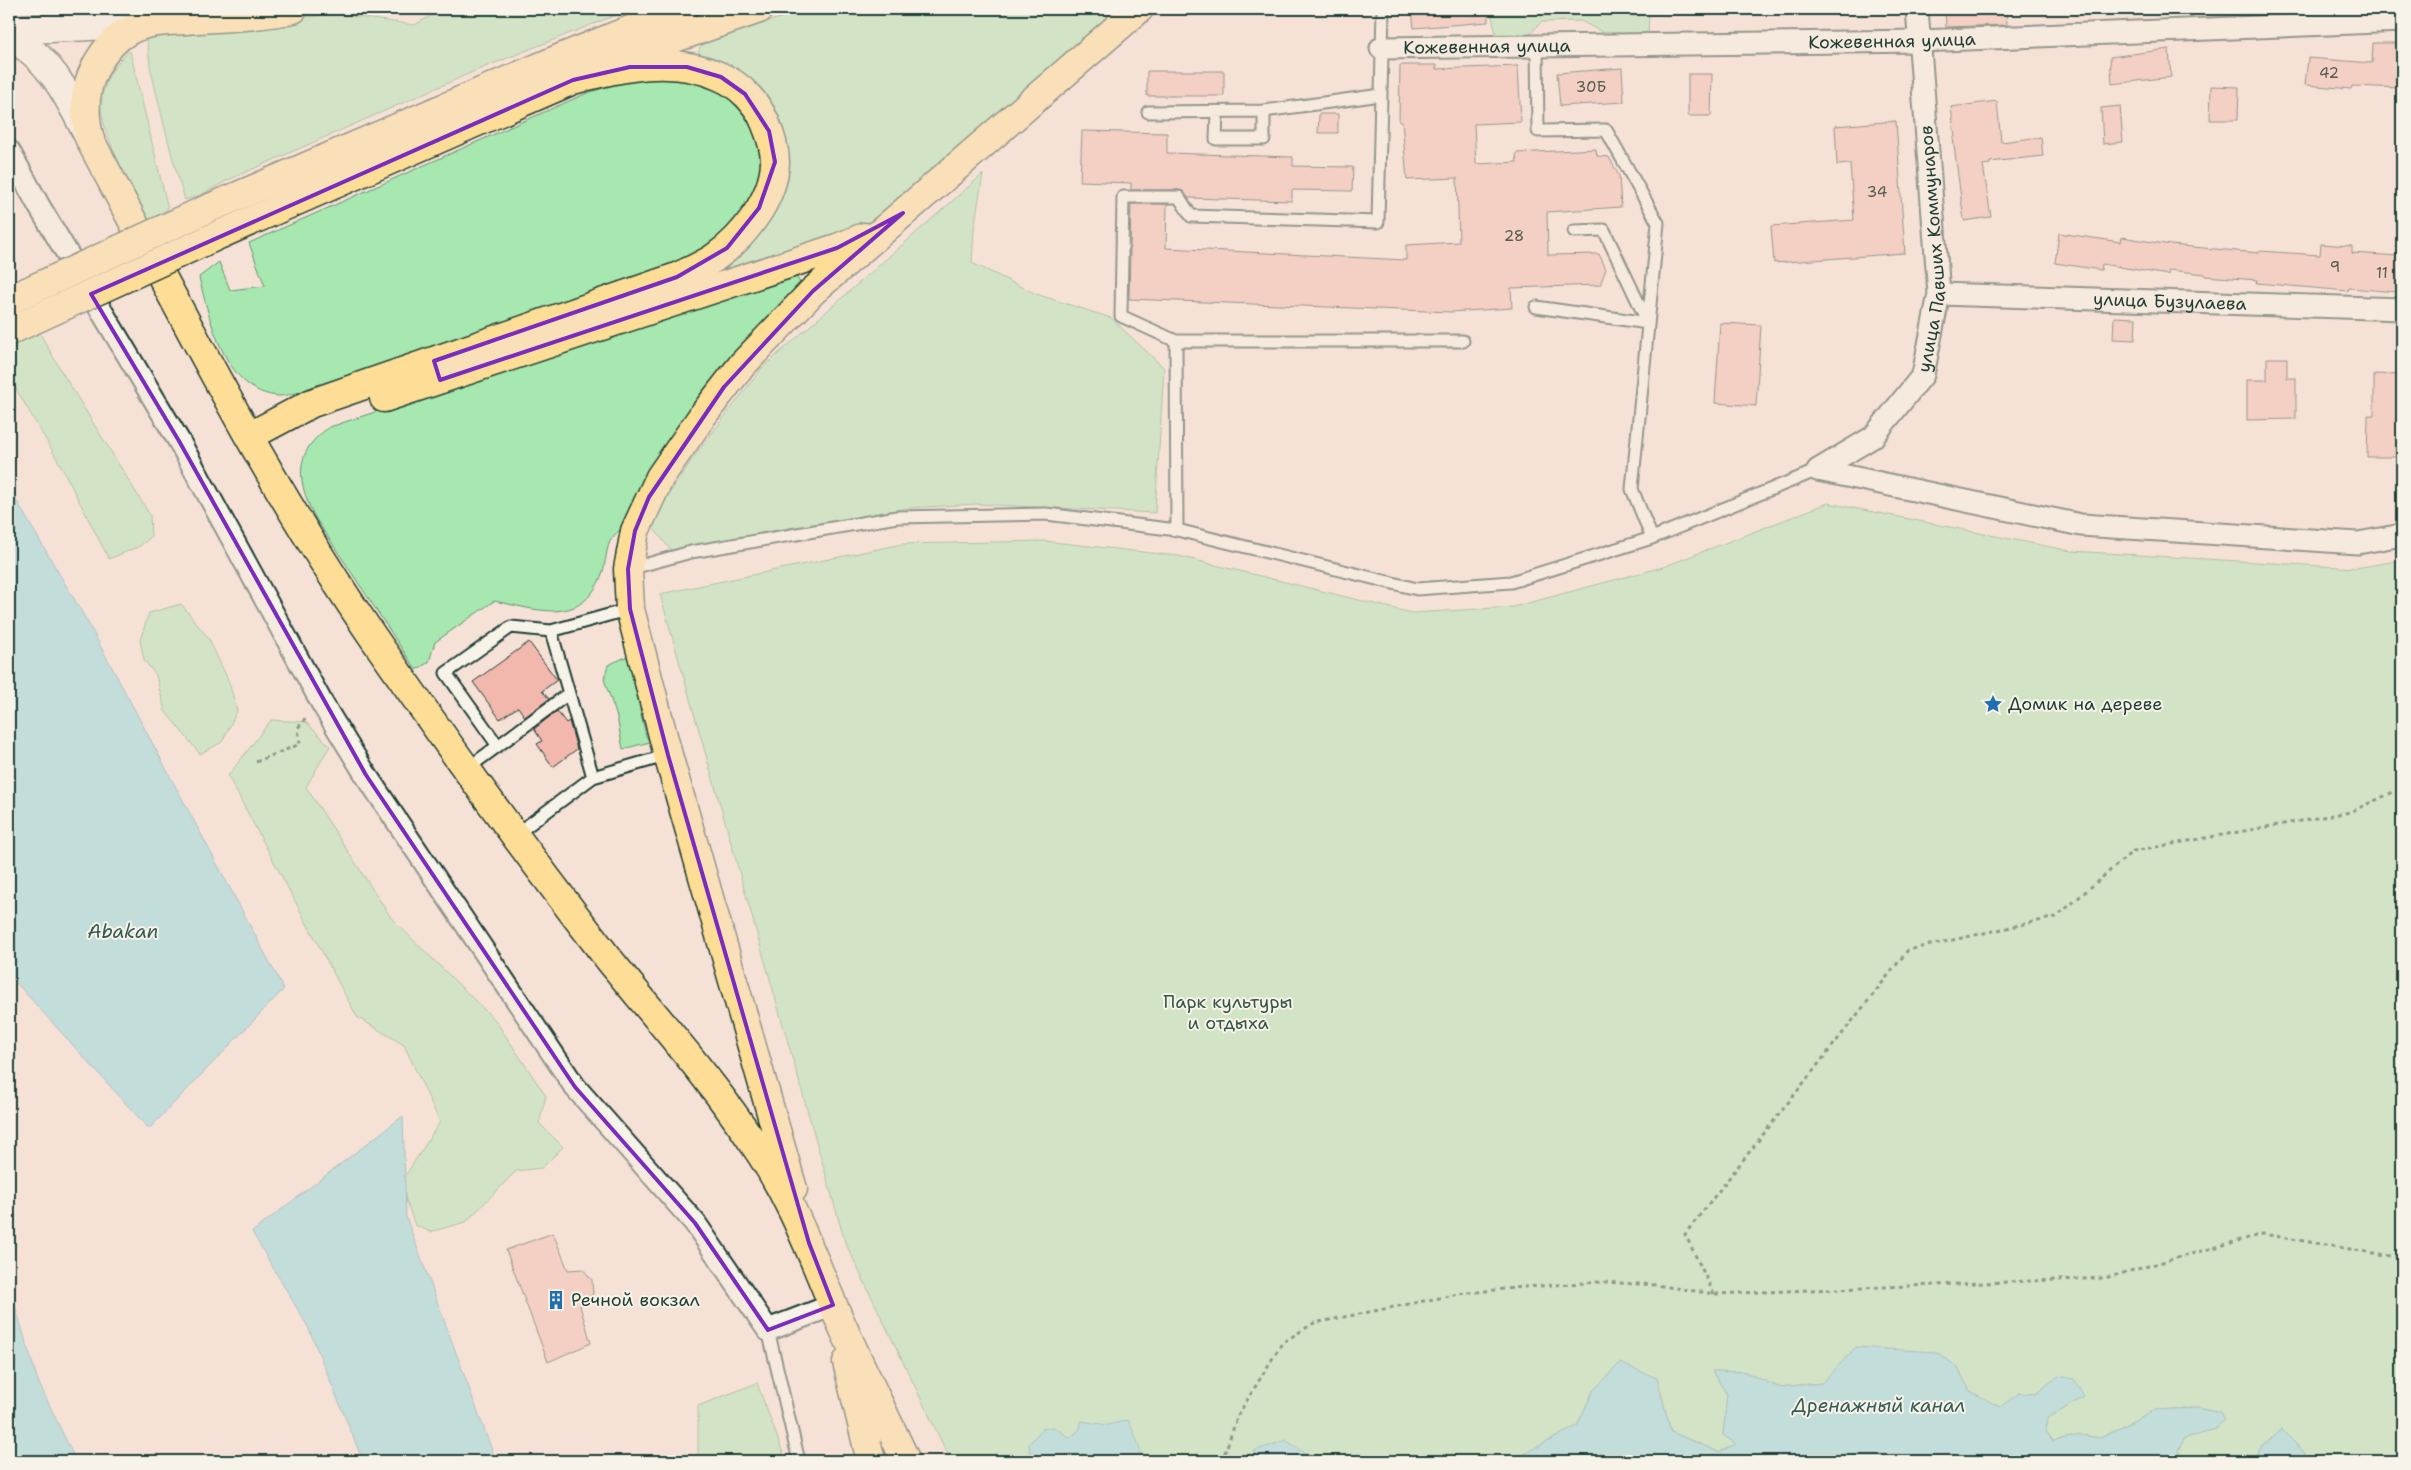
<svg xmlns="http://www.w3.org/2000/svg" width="2411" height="1470" font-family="'Shantell Sans',sans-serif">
	<rect width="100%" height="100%" fill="#f6e1d7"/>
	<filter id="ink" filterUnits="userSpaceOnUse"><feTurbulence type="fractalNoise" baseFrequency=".02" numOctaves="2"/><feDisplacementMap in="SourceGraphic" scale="10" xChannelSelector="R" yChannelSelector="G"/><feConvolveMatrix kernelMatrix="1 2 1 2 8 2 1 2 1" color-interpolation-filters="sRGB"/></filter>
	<g filter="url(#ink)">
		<path fill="#a7e7b0" stroke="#639272" d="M442 9H631L475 71 228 180 201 195 185 200C172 159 162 117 152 75 148 61 150 47 144 33L336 14 415 25Z
			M812 9H1124L897 202 863 226 695 289 788 170C789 136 778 98 748 78 734 68 717 64 701 58L698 54 700 47 705 43 745 28Z
			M1490 9H1649L1648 39 1619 41 1581 21 1541 22 1525 40 1497 38Z
			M130 51 168 209 149 221C135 192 107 146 102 115 98 91 111 65 130 51Z
			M650 77 686 78 728 93 746 112 763 149 762 174 749 203 732 227 693 257 605 290 320 386C307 389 291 396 279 396 225 393 209 318 199 277L219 262 230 290 265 286 249 243 587 93 630 80Z
			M983 174 974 229 972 263 1036 294 1111 318 1164 368 1155 513 976 504 909 508 671 550 649 523 696 454 762 368Z
			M791 273 798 279 803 290 633 521C627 526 617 531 612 538 606 546 606 564 602 574 582 628 536 609 494 601L435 642 429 662 416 670 316 519C297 484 292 451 330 427Z
			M9 279 63 374 150 515 151 537 140 546 109 559 60 464 9 377Z
			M1828 503 2071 551 2356 568 2402 560V1454L2389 1461H2310L2302 1450 2262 1446 2252 1461H2182L2183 1460 2178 1450 2185 1438 2216 1430 2220 1413 2197 1408 2154 1410 2101 1438 2080 1435 2053 1441 2046 1431 2048 1418 2084 1397 2058 1377 2036 1394 2019 1393 2000 1408 1970 1391 1957 1367 1856 1347 1823 1383 1778 1387 1745 1372 1712 1371 1727 1394 1723 1435 1737 1444 1719 1452 1671 1432 1657 1378 1593 1391 1577 1426 1511 1461H1316L1254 1451 1255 1461H951L845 1242 660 594 902 544 1044 541 1178 556 1412 613 1513 607 1663 567Z
			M181 604 209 639 229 682 237 711 222 742 200 754 165 711 156 675 144 660 140 640 149 613Z
			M628 656 646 736 650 742 623 749 617 717 604 679 608 665Z
			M271 720 306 722 330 746 306 787 392 919 495 1020 546 1096 539 1123 563 1147 542 1168 516 1171 466 1222 430 1232 415 1225 400 1184 440 1122 404 1045 357 1017 228 776Z
			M757 1383 786 1461H698V1406Z"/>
		<path fill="#86d7df" stroke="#5d999b" d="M9 488 87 621 284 989 149 1129 9 975Z
			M403 1116 406 1217 496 1461H363L308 1327 252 1232Z
			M9 1286 38 1381 76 1461H9Z
			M1856 1347 1937 1352 1957 1367 1970 1391 2000 1407 2019 1393 2036 1394 2058 1376 2074 1379 2084 1397 2048 1418 2046 1431 2053 1441 2080 1435 2101 1438 2154 1410 2197 1408 2220 1413 2224 1420 2216 1430 2185 1438 2178 1450 2183 1460 2182 1461H1511L1577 1426 1593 1391 1620 1363 1657 1378 1671 1432 1719 1452 1736 1444 1723 1435 1727 1394 1712 1371 1745 1372 1778 1387 1822 1383Z
			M1128 1420 1137 1440 1143 1461H1031L1029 1444 1042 1429 1054 1427 1070 1438 1080 1429 1081 1421 1108 1425Z
			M2282 1430 2302 1450 2310 1461H2252L2262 1446Z
			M1286 1440 1316 1461H1255L1254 1451Z"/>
		<path fill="#f2b8ae" stroke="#1f3d34" d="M1446 9H1488V22L1414 28 1412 11Z
			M1945 9H2006L2007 25 1946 27Z
			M2373 43H2402V88L2352 86 2351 89 2305 85 2308 58 2372 63Z
			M2169 49 2171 77 2112 84 2110 57Z
			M1400 65H1437L1436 69 1518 66 1521 122 1474 124 1476 164 1517 162 1516 153 1596 149 1597 156 1609 157 1619 176 1621 207 1547 212 1548 255 1599 254 1606 269 1600 285 1511 288 1512 308 1451 312 1129 299 1131 204H1167L1166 248 1406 260V245L1459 242 1457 178 1407 180 1402 122H1399Z
			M1622 68 1624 102 1560 106 1557 73Z
			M1147 71H1224V96H1147Z
			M1688 74H1712L1711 116H1688Z
			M2211 86 2239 87 2238 120H2210Z
			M1997 101 2001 142 2041 137 2043 156 1990 162V164L1983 165 1991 217 1964 221 1953 138 1955 137 1951 107Z
			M2120 106 2123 142 2103 144 2101 108Z
			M1319 114H1338V133H1318Z
			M1896 121 1905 253 1774 263 1771 226 1854 220 1850 164 1837 165 1835 126Z
			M1082 131 1167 133V153L1293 157V166L1353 167 1352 191 1292 190V201L1188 198 1179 190H1131V183L1080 181Z
			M2059 233 2121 242 2122 237 2171 245 2259 253V251L2320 255 2321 244 2352 246V253L2400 256 2397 292 2349 288 2348 291 2256 283 2257 280 2205 276V274L2169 270 2168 275 2102 264 2101 270 2055 263Z
			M2114 317 2136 318 2135 340 2113 339Z
			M1720 323 1761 325 1756 406 1715 403Z
			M2267 358H2287V378H2296V419L2247 420V380H2267Z
			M2374 374 2402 375V457H2367L2368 415H2374Z
			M529 642 557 680 542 691 549 699 525 717 518 707 500 719 473 682Z
			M557 711 566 723 569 721 577 749 553 767 537 744 542 741 534 729Z
			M553 1233 568 1270 583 1269 592 1280 593 1294 580 1306 591 1343 548 1362 506 1250Z"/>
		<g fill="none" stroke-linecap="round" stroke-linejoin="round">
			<g stroke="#1f3d34" stroke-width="15">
				<path id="lane" d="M1537 45 1538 131 1606 130 1658 223 1632 489 1652 538
					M1148 112 1264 111 1381 95
					M1217 112 1216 139H1264V111
					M1536 307 1648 323 1604 230 1574 231
					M1176 341 1121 316 1123 197H1179L1191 216 1378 222 1383 9
					M1177 530 1176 341H1463
					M629 569 691 552 897 517 1046 514 1177 530 1417 589 1511 582 1652 538 1818 470
					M630 609 551 631 593 777 668 755
					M498 746 446 673 511 627 551 631
					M468 768 568 694
					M515 835 593 777
					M768 1330 799 1461"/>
			</g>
			<g stroke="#1f3d34" stroke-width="25">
				<g id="street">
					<path id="s1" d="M1381 48 1920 41 2402 21"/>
					<path d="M9 151 39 206 179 441 323 705 366 775 575 1087 695 1223 768 1330 833 1305"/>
					<path id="s2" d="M1939 294 2402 309"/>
					<path d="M1818 470 2081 525 2358 543 2402 535"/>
					<path id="s3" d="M1818 470 1873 437 1923 375 1939 294 1917 9"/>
				</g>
			</g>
			<g stroke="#1f3d34" stroke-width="31">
				<path id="secondary" d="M9 30 150 23
					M9 36C51 58 68 96 89 137"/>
			</g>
			<g stroke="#1f3d34" stroke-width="31">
				<path id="primary" d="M293 9C258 17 221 17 186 20 167 21 147 21 130 30 115 38 104 51 96 66 83 90 83 114 90 140 179 308 265 480 373 637 447 744 524 850 604 953 654 1016 710 1077 754 1144 790 1196 809 1248 833 1305 856 1358 882 1409 906 1461
					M205 210 563 57 682 9
					M221 234 573 80 669 40 759 9
					M384 398 837 248 864 237
					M250 436 312 403 677 277C689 271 702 266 714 258 743 238 774 199 775 162 775 148 770 134 765 122 757 103 740 85 721 77 674 55 620 67 573 80
					M793 1189 668 755 630 609 628 569 635 531 660 477 703 415 742 365 813 291 1139 9
					M847 1362 871 1461"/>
			</g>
			<path stroke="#1f3d34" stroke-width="3" stroke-dasharray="4 4" stroke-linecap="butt" d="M256 762 300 744 298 728 306 717
				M1714 1294 1685 1234 1908 950 2056 917 2133 851 2350 812 2402 788
				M1222 1461 1238 1415 1282 1343 1314 1323 1459 1294 1523 1287 1601 1282 1656 1285 1714 1294 2105 1278 2263 1234 2402 1258"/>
			<use href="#lane" stroke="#f7f3e8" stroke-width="11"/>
			<use href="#street" stroke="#f7f3e8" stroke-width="21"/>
			<use href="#secondary" stroke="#f7f3e8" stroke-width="28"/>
			<use href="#primary" stroke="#fedd96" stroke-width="28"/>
			<g stroke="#1f3d34" stroke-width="31" stroke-linecap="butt">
				<path id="primary-bridge" d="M9 300 205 210
					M9 331 221 234"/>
			</g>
			<use href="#primary-bridge" stroke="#fedd96" stroke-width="28"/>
		</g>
	</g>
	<path d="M0 0H2411V1470H0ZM630 67H687L721 77 745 94 769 131 775 162 759 208 727 248 677 277 434 361 440 380 837 248 903 213 813 291 724 387 649 497 635 531 628 569 630 609 668 755 809 1243 833 1305 768 1330 695 1223 575 1087 366 775 179 441 91 294 573 80Z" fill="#f6e1d7" fill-opacity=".55" fill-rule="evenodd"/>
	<path fill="none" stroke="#7b2cbf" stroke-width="4" stroke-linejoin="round" d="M630 67H687L721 77 745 94 769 131 775 162 759 208 727 248 677 277 434 361 440 380 837 248 903 213 813 291 724 387 649 497 635 531 628 569 630 609 668 755 809 1243 833 1305 768 1330 695 1223 575 1087 366 775 179 441 91 294 573 80Z"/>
	<defs>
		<g id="sight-bare" transform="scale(1.5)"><path d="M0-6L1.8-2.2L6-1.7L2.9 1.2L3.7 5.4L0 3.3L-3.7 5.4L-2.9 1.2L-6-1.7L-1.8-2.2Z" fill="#1f6fb2" stroke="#f7f3e8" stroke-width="2.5" paint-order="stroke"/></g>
		<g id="building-bare" transform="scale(1.5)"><path d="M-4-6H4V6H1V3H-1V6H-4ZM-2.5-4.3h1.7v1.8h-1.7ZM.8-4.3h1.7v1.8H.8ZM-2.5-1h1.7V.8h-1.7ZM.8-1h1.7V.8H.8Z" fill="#1f6fb2" stroke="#f7f3e8" stroke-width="2.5" paint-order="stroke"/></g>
	</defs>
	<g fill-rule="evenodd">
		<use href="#sight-bare" x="1993" y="704"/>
		<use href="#building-bare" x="556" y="1300"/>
	</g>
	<g text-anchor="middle" stroke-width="4" stroke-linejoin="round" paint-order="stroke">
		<g font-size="15" fill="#545c52">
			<text x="2329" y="78">42</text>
			<text x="1591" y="92">30Б</text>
			<text x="1877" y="197">34</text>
			<text x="1514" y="241">28</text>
			<text x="2335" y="272">9</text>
			<text x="2382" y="278">11</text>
		</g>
		<g font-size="18" fill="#1f3d34" stroke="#f7f3e8">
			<text dy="6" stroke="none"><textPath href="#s1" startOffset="511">Кожевенная улица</textPath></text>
			<text dy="6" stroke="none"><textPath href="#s1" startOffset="106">Кожевенная улица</textPath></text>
			<text dy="6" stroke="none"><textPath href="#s3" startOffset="271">улица Павших Коммунаров</textPath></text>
			<text dy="6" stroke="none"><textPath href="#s2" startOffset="231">улица Бузулаева</textPath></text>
		</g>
		<g font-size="18" fill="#1f3d34" stroke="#f7f3e8" text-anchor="start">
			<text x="2008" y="710">Домик на дереве</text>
			<text x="571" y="1306">Речной вокзал</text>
		</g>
		<g font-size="18" fill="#335647" stroke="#f7f3e8">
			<text x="1228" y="1008">Парк культуры<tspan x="1228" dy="21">и отдыха</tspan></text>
		</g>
		<g font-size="19" font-style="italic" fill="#345c56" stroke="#f7f3e8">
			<text x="123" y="938">Abakan</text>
			<text x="1879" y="1412">Дренажный канал</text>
		</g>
	</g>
	<rect width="2411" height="1470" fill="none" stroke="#f7f3e8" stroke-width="30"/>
	<rect x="15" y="15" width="2381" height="1440" fill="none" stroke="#1f3d34" stroke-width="2" filter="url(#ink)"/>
</svg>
